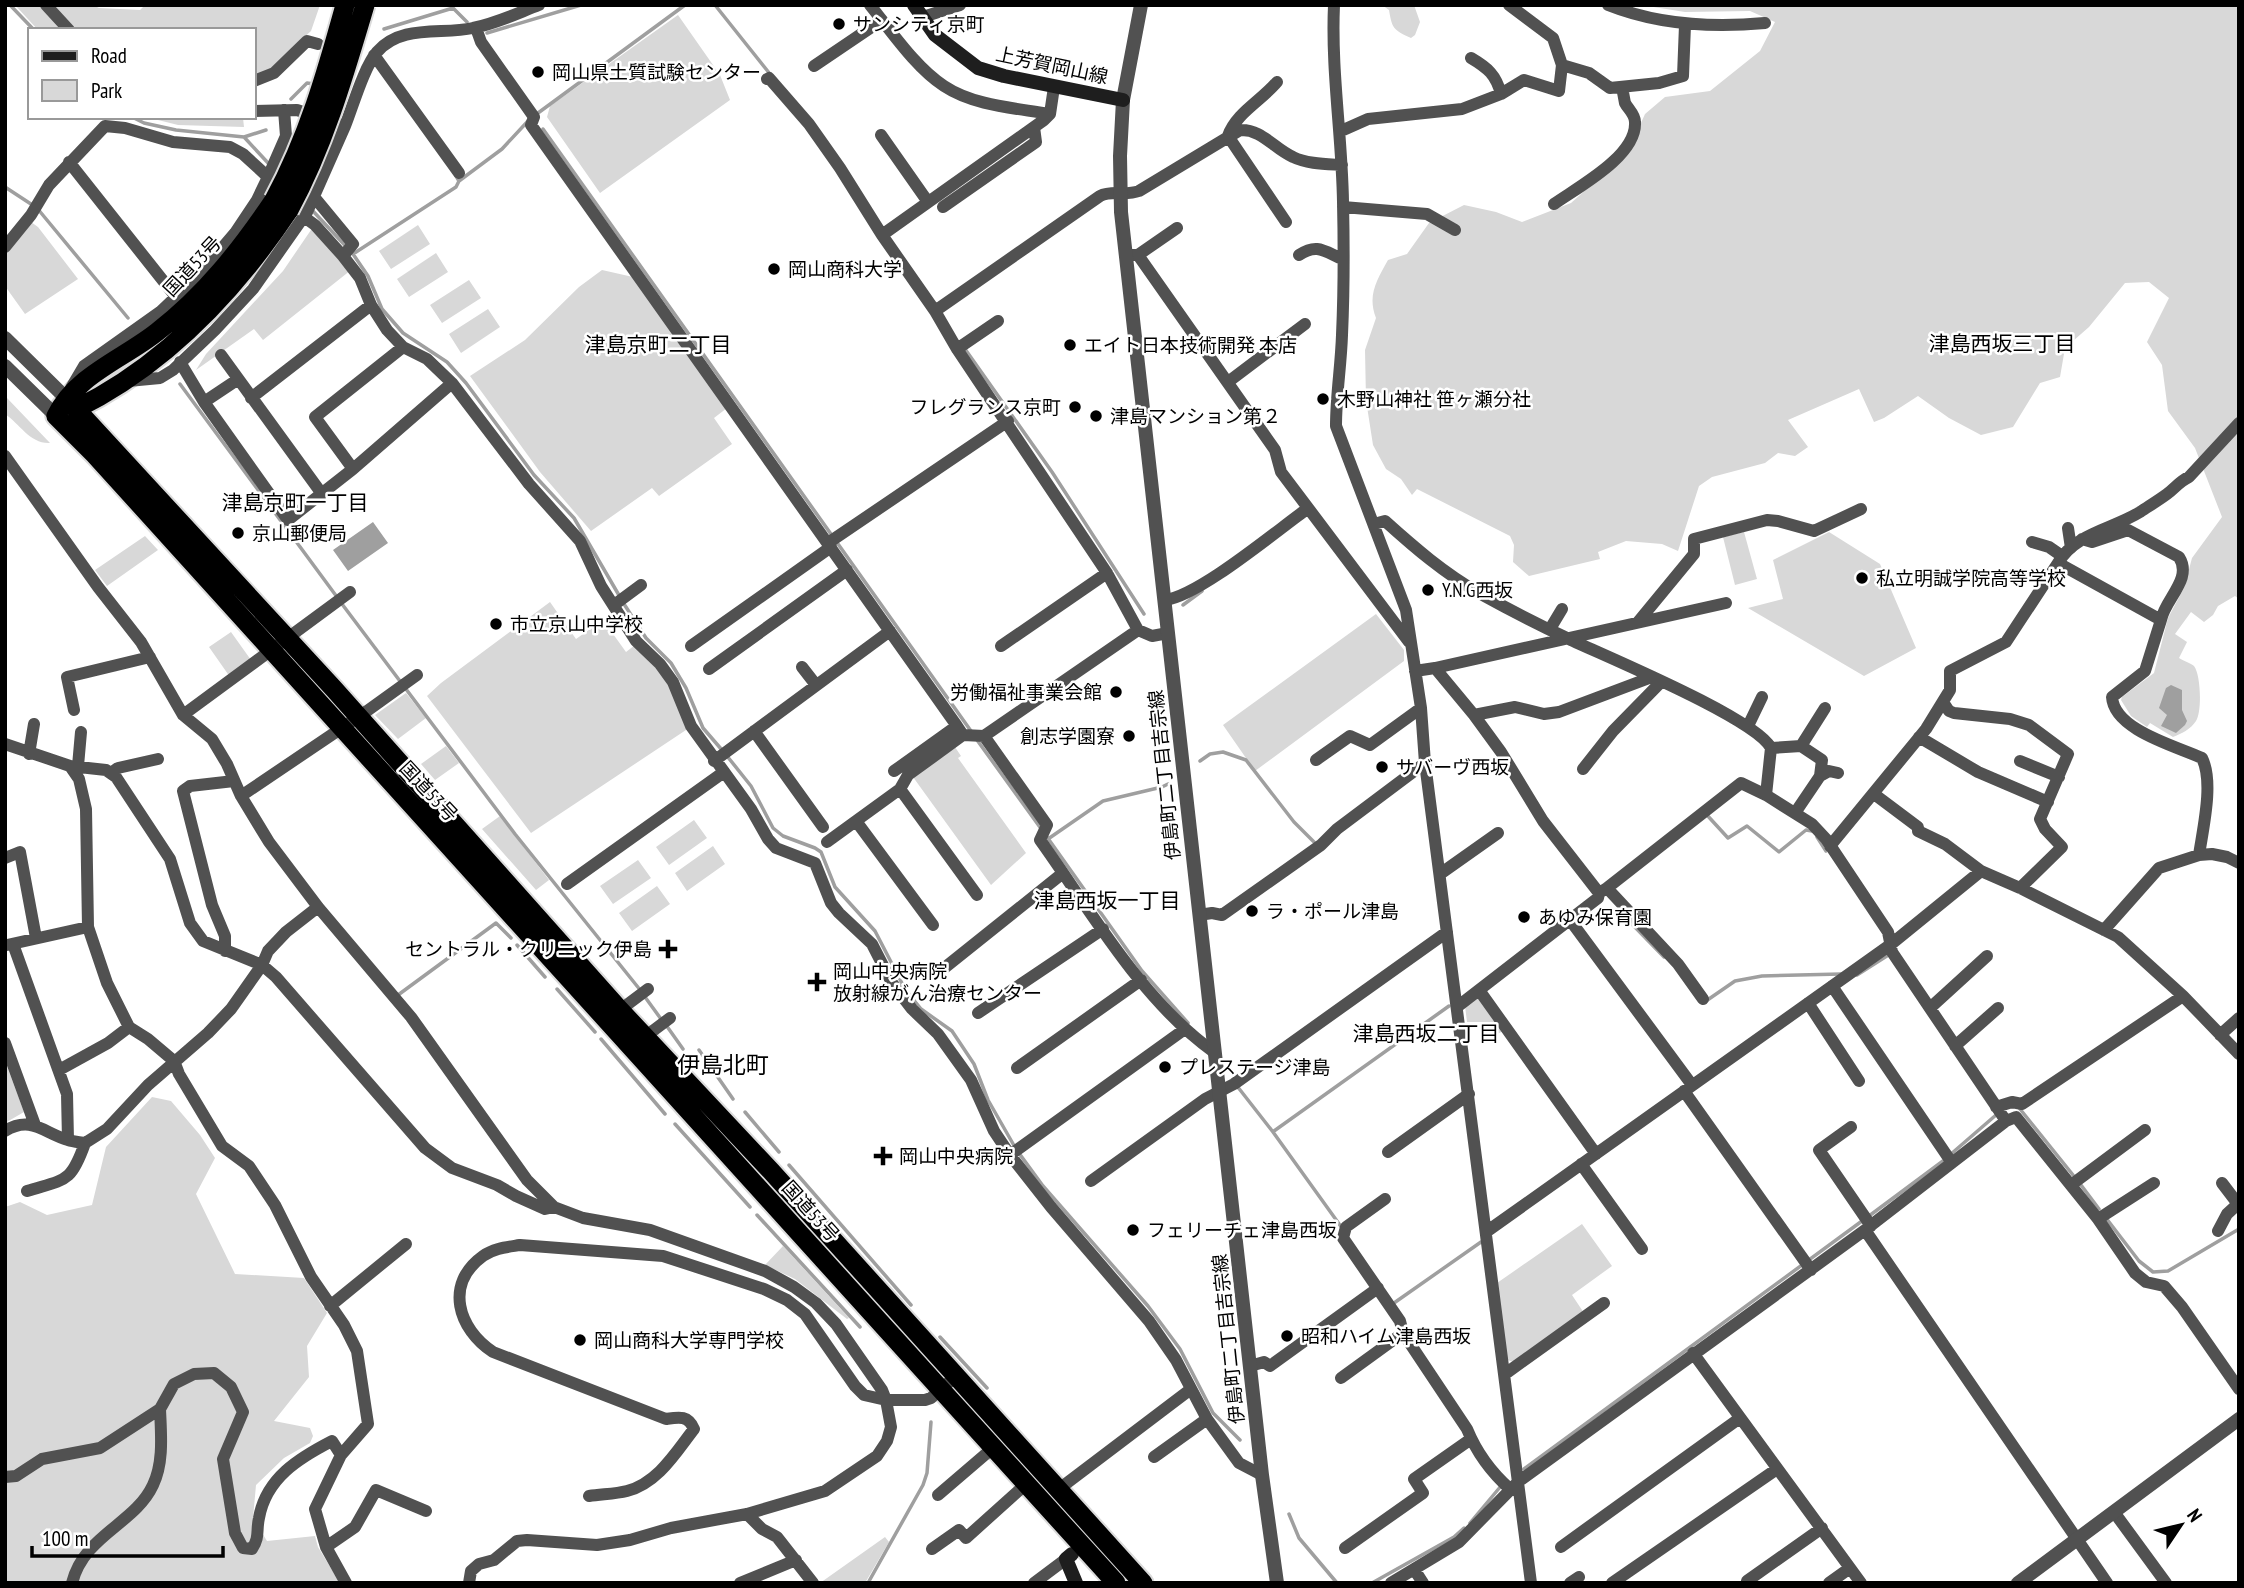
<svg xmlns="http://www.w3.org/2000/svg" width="2244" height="1588" font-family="'PT Sans Narrow','Noto Sans JP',sans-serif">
	<rect width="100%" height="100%" fill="#fff"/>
	<path fill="#d8d8d8" d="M15 5H41L64 30H38Z
		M51 5H93L99 8 140 10 145 5H320L311 31 270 69 254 76V30H75Z
		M1382 5H1414L1420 22 1415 35 1411 38C1393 30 1392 28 1389 10Z
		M1641 5H2239V599L2235 596 2218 606 2213 615 2204 622 2191 612 2175 634 2187 642 2179 658C2183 661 2191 663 2194 666 2201 675 2202 712 2196 721 2191 729 2181 734 2173 737L2150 723 2147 727 2131 716 2121 700 2122 697 2154 673 2168 618 2184 588 2192 558 2222 517 2195 448 2168 411 2162 365 2147 342 2169 298 2149 282 2125 283 2089 327 2065 348 2060 377 2040 383 2013 427 1981 435 1949 418 1918 396 1884 418 1874 422 1859 389 1788 420 1808 447 1795 456 1778 453 1765 463 1712 477 1699 486 1678 551 1662 544 1626 541 1598 552 1600 559 1529 576 1513 562 1514 545 1510 536 1417 489 1412 495 1401 479 1386 469 1373 445 1366 400 1365 350 1376 318C1367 295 1377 280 1388 260L1407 254 1429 223 1464 205 1496 212 1522 222 1571 203 1628 152 1645 114 1665 97 1710 91 1760 51 1775 22 1750 11 1685 12Z
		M678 15 720 75 730 100 600 193 547 117 550 106Z
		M146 117 243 118 244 127 178 125Z
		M31 222 38 227 78 279 25 314 5 286V254Z
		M418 225 430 244 391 269 379 251Z
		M313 227 351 270 263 340 254 329 196 370 206 354 283 271Z
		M436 253 448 272 409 297 397 279Z
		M602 270 633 277 727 408 714 418 732 444 659 496 652 488 591 531 540 472 470 376 525 340 579 287Z
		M469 280 481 298 442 323 430 305Z
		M488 309 500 327 461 353 449 334Z
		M5 395 7 398 50 443C30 444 20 424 5 414Z
		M1744 532 1757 579 1735 585 1723 537Z
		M1829 532 1880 564 1916 648 1864 676 1748 608 1783 599 1773 560Z
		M145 536 158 550 107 586 95 570Z
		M550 602 576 639 603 620 626 652 635 645 671 684 689 728 531 833 427 696 441 683Z
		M1376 614 1404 650V661L1255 771 1223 725Z
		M231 632 251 660 230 677 209 647Z
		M406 693 426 718 398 739 375 715Z
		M446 746 459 763 435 780 421 764Z
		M955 747 961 756 958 758 1026 853 991 885 913 777Z
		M500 816 549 880 536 890 482 829Z
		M694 820 707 838 669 865 656 847Z
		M713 846 725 864 687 891 675 873Z
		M638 860 651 878 613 904 600 886Z
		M657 886 670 904 632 931 619 913Z
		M1478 997 1503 1031 1485 1041 1482 1022H1467L1465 1006Z
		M5 1061 24 1112 5 1123Z
		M152 1097 171 1101 200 1135 215 1158 196 1194 235 1274 304 1278 327 1313 307 1346 309 1377 274 1421 310 1428 313 1436 310 1443 284 1458 256 1485 253 1518 267 1541 315 1536 318 1547 340 1583H5V1207L20 1202 47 1215 92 1205 106 1147Z
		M1582 1224 1612 1266 1572 1295 1584 1313 1514 1362 1507 1360 1497 1283Z
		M783 1246 849 1318 847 1319 795 1279 765 1265Z
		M885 1537 889 1542 865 1583H820Z"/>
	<path fill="#9f9f9f" d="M373 522 388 543 348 571 333 550Z
		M2171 685 2182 690V710L2187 721 2185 725 2176 733 2161 726 2167 715 2159 708 2166 688Z"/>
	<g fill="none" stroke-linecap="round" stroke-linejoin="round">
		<path stroke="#9f9f9f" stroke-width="3.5" d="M10 5 34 30
			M715 5 770 74
			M384 29 453 8 467 22
			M487 33 581 5
			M291 99 307 83 314 84
			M538 113 685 5
			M132 117 144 123 176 130 244 137 266 130
			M543 129 971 731
			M244 137 269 164
			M456 176 459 181 502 149 528 121
			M5 187 37 208 128 318
			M312 210 353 254 368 276 382 309 403 333 447 362 466 383 534 475 574 518 620 597
			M353 254 456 187 459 181
			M965 349 1052 472 1144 614
			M180 384 337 597
			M342 604 515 834 641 991
			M624 604 646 638 671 663 686 688 703 728 722 750
			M1183 605 1202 591
			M977 740 1042 830
			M727 756 751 786 773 828 783 836 815 848 821 852 835 887 875 931 905 989 921 1009 952 1031 974 1064 988 1100 1016 1149 1043 1186 1148 1306 1180 1349 1213 1413 1240 1440
			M1200 761 1210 754 1223 752 1246 760 1294 822 1314 842
			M1706 814 1728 838 1747 826 1779 852 1806 830 1812 831
			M1047 837 1142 971 1188 1023
			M1817 837 1826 851
			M1048 839 1103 801 1162 787 1168 784
			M1628 920 1664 957
			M517 945 545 977
			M1857 975 1890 954
			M557 989 595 1032
			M398 995 496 923 511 938
			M645 997 661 1019
			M1706 1001 1735 981 1762 976 1841 974
			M666 1025 683 1049
			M601 1039 665 1114
			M699 1050 733 1099
			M1237 1086 1273 1132 1342 1228
			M2020 1109 2073 1175
			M745 1112 779 1152
			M675 1124 750 1207
			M1274 1131 1449 1006
			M1951 1154 1996 1115
			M789 1165 911 1305
			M2081 1185 2099 1209
			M757 1215 860 1327
			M1869 1216 1943 1161
			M2106 1218 2139 1261 2153 1272 2168 1271 2239 1229
			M1394 1303 1481 1242
			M940 1337 987 1388
			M1524 1469 1862 1221
			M1289 1514 1299 1538 1337 1583
			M1470 1523 1501 1486
			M868 1583 923 1485 927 1473 931 1422
			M1372 1583 1454 1537 1464 1528"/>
		<g stroke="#dbdbdb" stroke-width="23">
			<path id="trunk" d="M274 200C241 249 205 295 157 332 123 359 76 375 56 416L95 455 1116 1583
				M289 210C235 291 165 365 76 409L334 689 620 1010 771 1171 1143 1583"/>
		</g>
		<path stroke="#515151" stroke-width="12" d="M46 5 69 30
			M870 5C891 31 916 68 944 86 974 106 1016 108 1050 114
			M1334 5C1331 71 1342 136 1343 202 1344 246 1344 291 1342 335 1341 366 1336 395 1336 426L1406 610 1421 708 1425 763 1531 1583
			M1509 5 1553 38 1562 65
			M1608 5C1658 25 1711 28 1765 23
			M923 17 960 5
			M476 28 481 42 534 117 531 125 957 726 963 735 984 736
			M374 55 459 173
			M1471 58C1488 68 1496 75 1501 94
			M814 66 882 20
			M767 79 769 78 809 124 840 168 882 235 935 311 957 349 1107 573 1138 630
			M254 81 274 73 307 41 318 44
			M1277 82C1261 101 1236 113 1228 136L1286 222
			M254 111 297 110 315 116
			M339 124 345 126C353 106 364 67 377 52 401 24 441 35 473 28 495 24 518 13 539 5
			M1341 131 1368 119 1462 109 1501 94 1524 80 1559 91 1562 65 1589 73 1610 88 1659 83 1683 76 1685 25
			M881 135 928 202
			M69 162 176 297
			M315 198 353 244 343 256
			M1554 204C1578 187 1637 156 1635 122 1635 114 1628 109 1625 103 1624 98 1623 92 1622 87
			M943 207 1036 142 1034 127
			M1343 207 1427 214 1455 230
			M304 217 315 225 343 256 360 278 371 305 387 330 403 347 427 359 452 383 529 484 580 541 601 586 636 641 660 664 673 682 691 726 751 809 768 839 776 848 815 863 831 903 839 913 872 944 892 983 912 1009 938 1034 971 1080 994 1131 1010 1155 1051 1207 1149 1321 1176 1360 1207 1419 1239 1463 1262 1475
			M882 235 1044 120 1050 114 1054 87
			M5 247 31 215 49 185 105 126 125 128 173 142 230 147 243 154 268 177 286 136 284 110
			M1126 255H1138L1275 450 1281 472 1409 642
			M1138 255 1177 228
			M1299 255C1317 243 1324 251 1342 259
			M935 311 1100 196C1111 190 1126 196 1139 191L1240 130C1262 129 1273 148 1293 157 1307 164 1326 164 1342 165
			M957 349 998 321
			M221 355 322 494
			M180 362 204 402 288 520 353 469 452 383
			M128 381 160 378 173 370 215 330 253 289 307 212 345 126
			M1228 382 1305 324
			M71 388 84 366 160 312 199 275 235 233 257 200 268 177
			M251 398 371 305
			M204 402 237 380
			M5 456 98 587 141 642 183 715 212 739 227 764 241 796 269 842 318 907 411 1017 527 1180 554 1207
			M353 469 315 417 403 347
			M1374 524 1385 521C1415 548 1444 573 1479 593 1508 609 1539 625 1569 639 1607 657 1755 718 1771 748L1766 795 1812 824 1826 839 1888 932 1892 952 2006 1121 2016 1117 2098 1219 2135 1273 2146 1282 2164 1286 2182 1307 2239 1389
			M2068 528 2071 548
			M2082 539 2092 542 2128 530 2179 557C2193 579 2165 599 2161 620
			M2032 542 2049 547 2062 556
			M828 543 1008 421
			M1165 600C1199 596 1276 531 1307 509
			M614 605 641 585
			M1638 622 1694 554V539L1767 520 1778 521 1814 531 1861 509
			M1550 629 1562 609
			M1168 633 1152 636 1138 630 984 736 1047 825 1040 840C1091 911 1142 1001 1214 1052
			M691 646 831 547
			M1001 646 1107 573
			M802 667 816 685
			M1435 668 1474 715 1501 752 1543 821 1599 893
			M709 669 847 570
			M1415 671 1435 668 1726 603
			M1943 702 1949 711 1954 713 2010 719 2029 725 2068 754 2040 819 2045 829 2062 847 2020 888
			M74 710 67 677 150 657
			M183 715 350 592
			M1474 715 1515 707 1544 714 1559 712 1652 677
			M1748 726 1762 697
			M754 731 823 827
			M963 735 908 775 900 789 977 895
			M1919 737 1978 772 2048 802
			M5 744 70 766 106 770 116 777 170 859 190 923 203 941 262 965 276 977 425 1148 452 1168 497 1185 516 1196 545 1209 554 1207 583 1218 650 1230 765 1271 794 1287 816 1303 836 1324 882 1390 886 1400H925L931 1398 956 1376
			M1801 746 1825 708
			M1771 748 1801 746 1822 760 1820 776 1795 813
			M29 754 34 724
			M1316 760 1350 736 1370 745 1421 708
			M714 761 890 631
			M2020 761 2059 777
			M70 766 79 779 86 809 88 927 107 983 129 1027 148 1039 174 1061 179 1074 222 1146 249 1166 275 1205 311 1277 344 1325 357 1351 368 1424 341 1455 315 1509 326 1547 346 1583
			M78 766 81 732
			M1583 769 1613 731 1661 682
			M894 771 957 726
			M111 773 118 768 158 759
			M1820 776 1829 771 1838 773
			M1874 794 1918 827V831L1945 844 1981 871
			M241 796 367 711 417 675
			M856 821 933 925
			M827 842 900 789
			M1830 846 1926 729 1950 690V671L2006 642 2058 563
			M2199 855C2203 828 2214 782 2202 758 2176 746 2114 730 2112 697L2145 671 2161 620 2058 563C2075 533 2113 529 2140 512 2149 506 2159 500 2167 494 2175 488 2180 481 2189 477L2239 423
			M5 858 20 852 36 938
			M1440 874 1498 833
			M567 884 724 772
			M1607 888 1741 783 1766 795
			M1199 915 1212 913 1222 915 1321 845 1337 829 1425 763
			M1570 920 1692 1085
			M2104 930 2159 868 2199 855 2212 854 2227 857 2239 863
			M13 944 67 1094 68 1140
			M7 945 88 927
			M225 951V936L212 905 183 791 190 786 234 781
			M938 973 1063 873
			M1832 986 1952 1163
			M1479 990 1596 1154
			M1808 1003 1859 1081
			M1457 1007 1598 898 1599 893 1607 888 1678 964 1703 999
			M1930 1008 1987 956
			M620 1010 648 989
			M978 1013 1103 929
			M2220 1035 2239 1018
			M646 1036 670 1018
			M5 1043 35 1125
			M1955 1046 1998 1008
			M1017 1068 1141 980
			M59 1070 108 1043 129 1027
			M1684 1091 1811 1270
			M1996 1107 2012 1102 2022 1104 2183 996
			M1851 1127 1819 1150 1871 1226
			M5 1131C31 1115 44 1133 68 1140 74 1142 80 1142 85 1143L107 1129 148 1085 208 1033 231 1009 262 965 268 951 286 932 318 907
			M1388 1152 1469 1094
			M1010 1155 1185 1029
			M1581 1164 1642 1249
			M1091 1181 1205 1099 1234 1084 1447 932
			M2222 1183 2238 1204
			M2071 1185 2145 1130
			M27 1191C66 1179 71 1183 85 1143
			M1385 1199 1346 1227 1343 1238 1400 1321 1403 1333 1467 1429C1476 1451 1492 1473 1510 1489
			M2098 1219 2154 1183
			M1865 1230 2107 1583
			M2218 1231 2227 1214 2239 1203
			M1486 1232 1890 945 1981 871 2020 888 2118 937 2183 996 2239 1054
			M330 1306 406 1244
			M1693 1353 1861 1583
			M1250 1366 1264 1362 1270 1366 1378 1288
			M1505 1374 1604 1303
			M1341 1378 1403 1333
			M1154 1457 1207 1419
			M5 1477 16 1476 42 1459 100 1448 160 1409 174 1384 194 1374 214 1373 231 1387 243 1412 223 1459 235 1533 243 1548 252 1549C260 1537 256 1531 259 1518 266 1478 299 1458 332 1441L341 1455
			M1059 1489 1191 1389
			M938 1495 994 1447
			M2114 1512 2166 1583
			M747 1514 762 1529 777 1537 813 1583
			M326 1547 355 1527 376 1490 426 1511
			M1561 1547 1740 1418
			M1345 1548 1423 1493 1414 1479 1471 1439
			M932 1549 959 1530 966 1538 1026 1484
			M1414 1569 1423 1583
			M1747 1581 1822 1528
			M72 1583C84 1535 135 1524 153 1485 164 1462 161 1434 160 1409
			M469 1583 471 1571 479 1564 494 1560 517 1541 527 1540 597 1545 630 1540 671 1528 747 1514 825 1491 877 1456 887 1441 891 1427 886 1400 864 1395 855 1386 805 1314 787 1300 764 1289 663 1256 520 1245C508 1247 494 1248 483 1256 444 1284 458 1329 493 1352L666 1419C679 1417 688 1415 694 1429 676 1452 658 1483 627 1491 615 1494 602 1494 589 1496
			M740 1583 796 1560
			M1034 1583 1066 1559
			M1391 1583 1459 1542 1518 1482 1865 1230 2006 1121
			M1570 1583 1579 1577
			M1612 1583 1777 1469
			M1829 1583 1850 1568"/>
		<path stroke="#515151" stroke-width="14" d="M1141 5 1123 100 1120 156 1121 212 1262 1475 1277 1583
			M5 338 72 404
			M5 366 56 416 63 414
			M2018 1583 2239 1419"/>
		<path stroke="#1e1e1e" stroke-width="14" d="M914 5 935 35 978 68 1004 76 1123 100
			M1072 1554 1066 1559 1076 1583"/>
		<use href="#trunk" stroke="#000" stroke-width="19"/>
		<g stroke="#dbdbdb" stroke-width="23" stroke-linecap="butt">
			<path id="trunk-bridge" d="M274 200C308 137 326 74 345 5
				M289 210C324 145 344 76 365 5"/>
		</g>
		<use href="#trunk-bridge" stroke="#000" stroke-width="19"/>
	</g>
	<g fill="#000" stroke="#fff" stroke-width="2.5">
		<circle cx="839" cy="24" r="7"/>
		<circle cx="538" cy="72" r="7"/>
		<circle cx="774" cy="269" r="7"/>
		<circle cx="1070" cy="345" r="7"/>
		<circle cx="1323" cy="399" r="7"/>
		<circle cx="1075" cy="407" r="7"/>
		<circle cx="1096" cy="416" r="7"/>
		<circle cx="238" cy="533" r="7"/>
		<circle cx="1862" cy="578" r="7"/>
		<circle cx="1428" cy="590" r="7"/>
		<circle cx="496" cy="624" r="7"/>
		<circle cx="1116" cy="692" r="7"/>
		<circle cx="1129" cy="736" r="7"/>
		<circle cx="1382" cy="767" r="7"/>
		<circle cx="1252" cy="911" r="7"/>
		<circle cx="1524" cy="917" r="7"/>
		<path d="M664.5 938.5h7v7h7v7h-7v7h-7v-7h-7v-7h7z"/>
		<path d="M813.5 971.5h7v7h7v7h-7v7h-7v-7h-7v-7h7z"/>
		<circle cx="1165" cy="1067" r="7"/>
		<path d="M879.5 1145.5h7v7h7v7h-7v7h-7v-7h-7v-7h7z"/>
		<circle cx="1133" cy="1230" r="7"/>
		<circle cx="1287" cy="1336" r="7"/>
		<circle cx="580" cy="1340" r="7"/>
	</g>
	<g text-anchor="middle" stroke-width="5" stroke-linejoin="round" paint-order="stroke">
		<g font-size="19" fill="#000" stroke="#fff" text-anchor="start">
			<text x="853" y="31">サンシティ京町</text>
			<text x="552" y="79">岡山県土質試験センター</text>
			<text x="788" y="276">岡山商科大学</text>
			<text x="1084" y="352">エイト日本技術開発 本店</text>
			<text x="1337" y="406">木野山神社 笹ヶ瀬分社</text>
			<text x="1061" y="414" text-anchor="end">フレグランス京町</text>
			<text x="1110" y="423">津島マンション第２</text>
			<text x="252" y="540">京山郵便局</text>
			<text x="1876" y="585">私立明誠学院高等学校</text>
			<text x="1442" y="597">Y.N.G西坂</text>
			<text x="510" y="631">市立京山中学校</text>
			<text x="1102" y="699" text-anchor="end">労働福祉事業会館</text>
			<text x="1115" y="743" text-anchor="end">創志学園寮</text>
			<text x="1396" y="774">サバーヴ西坂</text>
			<text x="1266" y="918">ラ・ポール津島</text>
			<text x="1538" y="924">あゆみ保育園</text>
			<text x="652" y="956" text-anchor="end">セントラル・クリニック伊島</text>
			<text x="833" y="978">岡山中央病院<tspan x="833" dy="22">放射線がん治療センター</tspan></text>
			<text x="1179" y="1074">プレステージ津島</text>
			<text x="899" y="1163">岡山中央病院</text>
			<text x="1147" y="1237">フェリーチェ津島西坂</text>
			<text x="1301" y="1343">昭和ハイム津島西坂</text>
			<text x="594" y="1347">岡山商科大学専門学校</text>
		</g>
		<g font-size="19" fill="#000" stroke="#fff">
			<text transform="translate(1052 65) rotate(12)" y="7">上芳賀岡山線</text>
			<text transform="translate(192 266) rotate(-47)" y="7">国道53号</text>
			<text transform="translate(1164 775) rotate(-96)" y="7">伊島町二丁目吉宗線</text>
			<text transform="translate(429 791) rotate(47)" y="7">国道53号</text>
			<text transform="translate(811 1211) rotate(48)" y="7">国道53号</text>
			<text transform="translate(1228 1339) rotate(-96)" y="7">伊島町二丁目吉宗線</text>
		</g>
		<g font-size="21" fill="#000" stroke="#fff">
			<text x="2002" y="351">津島西坂三丁目</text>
			<text x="658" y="352">津島京町二丁目</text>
			<text x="295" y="510">津島京町一丁目</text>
			<text x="1107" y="908">津島西坂一丁目</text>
			<text x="1426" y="1041">津島西坂二丁目</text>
		</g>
		<g font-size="23" fill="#000" stroke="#fff">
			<text x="723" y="1073">伊島北町</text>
		</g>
	</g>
	<rect width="2244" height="1588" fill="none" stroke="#000000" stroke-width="14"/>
	<rect x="28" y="28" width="228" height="91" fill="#ffffff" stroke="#999999" stroke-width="2"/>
	<rect x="42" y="51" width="35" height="10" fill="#1e1e1e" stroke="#999999" stroke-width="2"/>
	<text x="91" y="63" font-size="21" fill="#000000">Road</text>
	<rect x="42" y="80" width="35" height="21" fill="#d8d8d8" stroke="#999999" stroke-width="2"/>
	<text x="91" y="98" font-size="21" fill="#000000">Park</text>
	<g transform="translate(2181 1525) rotate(55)" stroke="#ffffff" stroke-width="5" paint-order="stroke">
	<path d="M0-5L12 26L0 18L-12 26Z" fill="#000000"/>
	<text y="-10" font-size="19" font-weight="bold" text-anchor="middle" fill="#000000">N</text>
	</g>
	<path d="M32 1546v10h191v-10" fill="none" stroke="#000000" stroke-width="3.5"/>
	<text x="42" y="1546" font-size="21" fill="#000000" stroke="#ffffff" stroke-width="5" paint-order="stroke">100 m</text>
</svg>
